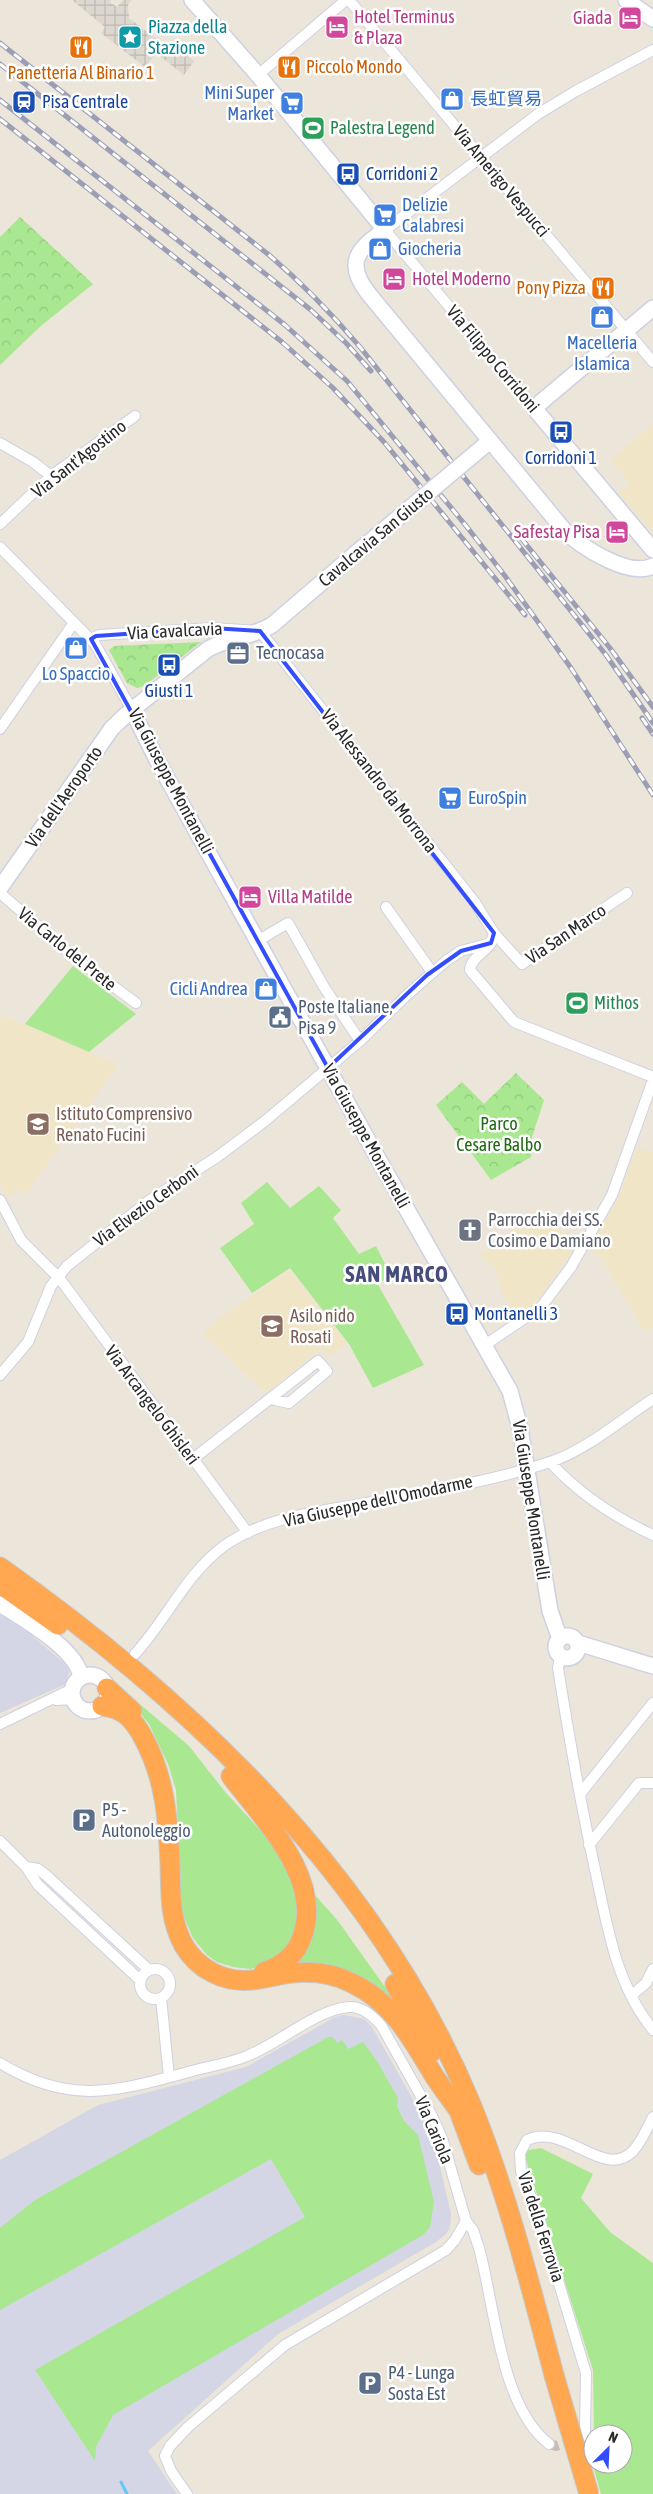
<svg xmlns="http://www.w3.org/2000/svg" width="653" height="2494" font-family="'Asap Condensed','Noto Sans SC',sans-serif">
	<defs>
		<pattern id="forest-crowns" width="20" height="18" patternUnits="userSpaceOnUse" patternTransform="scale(1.25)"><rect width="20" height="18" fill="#a9e890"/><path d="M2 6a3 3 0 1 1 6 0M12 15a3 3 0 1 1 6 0" fill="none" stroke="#91c77c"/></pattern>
		<pattern id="plaza-grid" width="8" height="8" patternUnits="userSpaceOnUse" patternTransform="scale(1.25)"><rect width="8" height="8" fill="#dcd8d0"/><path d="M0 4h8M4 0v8" fill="none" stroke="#bdb9b3"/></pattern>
	</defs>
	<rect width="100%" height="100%" fill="#ece5d9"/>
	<path fill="#f0e5c6" d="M653 424V531L618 493 630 483 610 460Z
		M4 1016 118 1065 25 1195 17 1189 10 1197 4 1192 0 1184V1018Z
		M637 1148 653 1153V1327L645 1332 599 1255 589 1249 619 1196Z
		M533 1209 578 1243 545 1290 534 1303 517 1316 503 1295 495 1268 480 1255 517 1227Z
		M289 1270 347 1343 329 1357 321 1348 266 1393 203 1334 218 1319Z"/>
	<path fill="#d5d6e5" d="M0 1614 30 1634 70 1668 66 1684 0 1713Z
		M344 2015 364 2019 372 2027 424 2119 439 2162 451 2214 450 2227 446 2234 436 2242 278 2334 148 2451 177 2494H0V2160L98 2105 246 2067 335 2017Z"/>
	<path fill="#a9e890" d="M73 966 136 1014 89 1052 25 1024Z
		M267 1182 290 1208 319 1186 341 1210 333 1218 359 1254 376 1246 390 1274 378 1285 424 1365 373 1388 349 1344 290 1268 252 1293 220 1248 254 1224 241 1203Z
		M114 1682 189 1746 226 1793 272 1843 286 1866 301 1907 294 1937 285 1951 263 1965 251 1969 233 1967 217 1962 207 1955 193 1938 182 1912 176 1790 168 1764 149 1724Z
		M316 1896 338 1921 402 2011 335 1968 314 1963 292 1967Z
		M328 2037H333L337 2043 342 2040 348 2049 363 2042 377 2061 398 2098 397 2106 404 2121 418 2135 434 2202 430 2227 423 2235 113 2415 96 2447 95 2461 35 2370 305 2217 271 2159 0 2310V2228L35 2200Z
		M541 2148 593 2174 581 2198 610 2232 653 2263V2494H601L590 2455 593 2439V2464H623V2434H594L593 2370 523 2151Z"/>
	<path fill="url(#forest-crowns)" d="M20 217 93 284 42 325 0 365V237Z
		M201 642 144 686 137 688 127 683 109 650 114 646Z
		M516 1073 544 1100 532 1137 531 1157 491 1180 436 1105 462 1082 484 1104Z"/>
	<path fill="url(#plaza-grid)" d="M72 0H111L110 2 117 7 123 0H132L128 5 129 18 174 53 184 50 198 42 200 43 189 57 194 61 184 75 156 53 145 67 101 33 105 27Z"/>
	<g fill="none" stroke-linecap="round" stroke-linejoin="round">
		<path stroke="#63c7f7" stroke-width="3" d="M121 2482 127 2494"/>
		<path stroke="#c5bfb6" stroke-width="10" stroke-dasharray="10 5" stroke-linecap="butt" d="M549 2444 556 2446 577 2439"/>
		<g stroke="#ced1e3" stroke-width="12">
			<path id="street" d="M349 0 653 362
				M258 75 346 0
				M534 408 385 230 538 114 576 91 653 50
				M0 443 33 462 51 476
				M0 524 51 476 135 416
				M0 547 95 644 132 710
				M91 639 99 635 212 628 260 631 474 901 494 933 522 964 627 893
				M0 729 73 624
				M0 893 75 958 136 1003
				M386 907 432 972
				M259 940 288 923 324 987 360 1041
				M491 943C484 953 471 958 470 970L514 1022 653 1077
				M0 1200 21 1240 60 1279 248 1533
				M485 1345 541 1307 571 1267 612 1195 653 1080
				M0 1375 28 1342 51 1286 67 1266 150 1200 217 1157 265 1121 360 1041 408 994 446 961 461 951 491 943 494 933
				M193 1459 318 1361 327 1371 289 1403 271 1399
				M550 1462C579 1494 614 1517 653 1535
				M135 1654C167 1619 186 1574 224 1546 266 1516 323 1511 372 1502 431 1491 493 1481 550 1462 585 1451 622 1419 653 1399
				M560 1655 558 1668C569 1737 581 1806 596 1874 608 1929 616 1984 653 2030
				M56 1700 73 1699
				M0 1724 72 1689
				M580 1794 653 1703
				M0 1841 26 1867 38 1885 140 1980
				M589 1845 639 1783H653
				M26 1867 38 1869 47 1876 149 1970
				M140 1984a15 15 0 1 1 30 0a15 15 0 1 1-30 0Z
				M631 1996 646 1983 653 1969
				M161 1998 169 2077
				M0 2063C68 2105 114 2092 185 2073 205 2067 228 2064 247 2056 280 2043 315 2010 349 2007 362 2006 373 2016 381 2025L431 2114 442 2138 466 2221 473 2230 479 2248C495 2306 500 2406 549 2444
				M583 2436 585 2430 586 2373 541 2224 521 2171 520 2153 527 2140C565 2122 604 2181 633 2151 642 2141 647 2128 653 2117
				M187 2494 171 2471 165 2456 170 2446 188 2427 285 2345 446 2250 455 2240 466 2221"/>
		</g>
		<g stroke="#ced1e3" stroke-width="18">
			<path id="secondary" d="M192 0 258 75 385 230C357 249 345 263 368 293L564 530C581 547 629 578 653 566
				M626 0 653 19
				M653 308 534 408 653 550
				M132 710 157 760 380 1162 510 1391 520 1428 550 1611 560 1639
				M0 888 112 728 128 713 208 649C228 638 252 637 272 625L355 554
				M0 1604C23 1619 76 1648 81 1677
				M556 1647a11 11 0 1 1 22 0a11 11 0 1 1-22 0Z
				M578 1643 653 1666
				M72 1693a18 18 0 1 1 36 0a18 18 0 1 1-36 0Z"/>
		</g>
		<g stroke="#c7c7c7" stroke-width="21">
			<path id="highway" d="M0 1567C195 1705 378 1879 471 2104 507 2192 530 2284 554 2375
				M0 1584 58 1625
				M107 1688 132 1711
				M102 1706C124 1708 134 1720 144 1739 165 1778 168 1819 170 1863 171 1892 169 1917 183 1944 197 1969 224 1983 252 1980 266 1979 279 1974 293 1973 313 1971 334 1974 352 1983 392 2002 411 2037 433 2074 441 2087 451 2099 459 2111
				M231 1776C263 1819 324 1879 302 1937 296 1955 282 1966 264 1972
				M395 1984 433 2051
				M459 2111 479 2165"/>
		</g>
		<use href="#street" stroke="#fff" stroke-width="10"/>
		<use href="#secondary" stroke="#fff" stroke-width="15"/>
		<use href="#highway" stroke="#ffa751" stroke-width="19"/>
		<g stroke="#9b9eb5" stroke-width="5">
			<path id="rail" d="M0 43 269 255C302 283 332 314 360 347L606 655 653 723
				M0 64 311 310 346 343 371 371
				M0 100 285 325 347 381 467 527 505 576 571 668 653 795
				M0 119 282 342 333 388 384 442 525 615
				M521 538 610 648 653 707
				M642 718 653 734"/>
		</g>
		<use href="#rail" stroke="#fff" stroke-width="3" stroke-dasharray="9" stroke-linecap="butt"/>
		<g stroke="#ced1e3" stroke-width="18" stroke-linecap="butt">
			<path id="secondary-bridge" d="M355 554 484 446"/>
		</g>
		<g stroke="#c7c7c7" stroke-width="21" stroke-linecap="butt">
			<path id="highway-bridge" d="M554 2375 589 2494"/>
		</g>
		<use href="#secondary-bridge" stroke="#fff" stroke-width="15"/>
		<use href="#highway-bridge" stroke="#ffa751" stroke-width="19"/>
	</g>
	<path fill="none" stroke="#334dff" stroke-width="4" stroke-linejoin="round" d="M212 628 260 631 494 933 491 943 461 951 427 975 328 1068 91 639 96 636Z"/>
	<defs>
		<g id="hotel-square" transform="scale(1.25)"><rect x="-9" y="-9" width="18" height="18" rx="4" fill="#d1479c" stroke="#fff"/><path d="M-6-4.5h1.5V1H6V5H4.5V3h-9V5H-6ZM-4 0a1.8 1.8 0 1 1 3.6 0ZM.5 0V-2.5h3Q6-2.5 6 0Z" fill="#fff"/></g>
		<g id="sight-square" transform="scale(1.25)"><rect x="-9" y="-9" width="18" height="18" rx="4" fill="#0f9aa8" stroke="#fff"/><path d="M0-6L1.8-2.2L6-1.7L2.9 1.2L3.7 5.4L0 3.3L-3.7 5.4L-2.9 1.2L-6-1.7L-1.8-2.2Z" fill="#fff"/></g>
		<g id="restaurant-square" transform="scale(1.25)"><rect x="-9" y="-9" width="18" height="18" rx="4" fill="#e8710a" stroke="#fff"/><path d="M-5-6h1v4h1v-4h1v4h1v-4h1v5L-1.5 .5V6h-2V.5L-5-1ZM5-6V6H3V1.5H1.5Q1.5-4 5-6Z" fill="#fff"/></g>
		<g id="shop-square" transform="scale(1.25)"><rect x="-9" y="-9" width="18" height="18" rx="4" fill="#3f7fe0" stroke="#fff"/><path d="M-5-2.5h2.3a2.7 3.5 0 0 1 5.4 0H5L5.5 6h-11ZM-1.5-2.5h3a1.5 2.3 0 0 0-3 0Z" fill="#fff"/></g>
		<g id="station-square" transform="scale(1.25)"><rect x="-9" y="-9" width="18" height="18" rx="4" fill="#1a4fb4" stroke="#fff"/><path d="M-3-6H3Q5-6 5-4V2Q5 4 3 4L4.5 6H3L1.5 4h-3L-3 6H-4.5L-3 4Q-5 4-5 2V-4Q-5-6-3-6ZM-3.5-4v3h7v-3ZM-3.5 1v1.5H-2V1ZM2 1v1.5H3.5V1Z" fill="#fff"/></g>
		<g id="supermarket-square" transform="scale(1.25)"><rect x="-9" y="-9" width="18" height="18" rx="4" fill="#3f7fe0" stroke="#fff"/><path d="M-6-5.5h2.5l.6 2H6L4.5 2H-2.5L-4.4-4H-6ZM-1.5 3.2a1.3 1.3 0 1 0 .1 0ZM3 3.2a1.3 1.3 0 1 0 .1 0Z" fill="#fff"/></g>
		<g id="stadium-square" transform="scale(1.25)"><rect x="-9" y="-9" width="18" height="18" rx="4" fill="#2e9e5b" stroke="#fff"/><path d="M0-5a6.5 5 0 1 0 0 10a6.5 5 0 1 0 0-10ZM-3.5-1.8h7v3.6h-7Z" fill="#fff"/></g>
		<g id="bus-square" transform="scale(1.25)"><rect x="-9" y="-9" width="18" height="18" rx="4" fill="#1a4fb4" stroke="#fff"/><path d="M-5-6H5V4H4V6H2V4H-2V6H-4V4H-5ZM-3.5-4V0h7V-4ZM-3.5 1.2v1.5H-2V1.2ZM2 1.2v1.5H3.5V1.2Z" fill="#fff"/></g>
		<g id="office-square" transform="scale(1.25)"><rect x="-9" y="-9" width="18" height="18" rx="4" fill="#5c6f8a" stroke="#fff"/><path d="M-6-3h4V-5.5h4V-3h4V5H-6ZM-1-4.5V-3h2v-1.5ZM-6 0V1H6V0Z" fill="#fff"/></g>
		<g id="civic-square" transform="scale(1.25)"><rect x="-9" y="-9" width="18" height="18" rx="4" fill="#5c6f8a" stroke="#fff"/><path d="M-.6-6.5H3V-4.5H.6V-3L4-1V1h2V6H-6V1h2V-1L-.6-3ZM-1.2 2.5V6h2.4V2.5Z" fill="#fff"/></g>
		<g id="school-square" transform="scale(1.25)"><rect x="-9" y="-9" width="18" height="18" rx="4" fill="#8d6e63" stroke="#fff"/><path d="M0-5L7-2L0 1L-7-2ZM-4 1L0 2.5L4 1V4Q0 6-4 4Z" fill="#fff"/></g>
		<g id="church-square" transform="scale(1.25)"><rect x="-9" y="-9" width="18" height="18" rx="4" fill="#6b7280" stroke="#fff"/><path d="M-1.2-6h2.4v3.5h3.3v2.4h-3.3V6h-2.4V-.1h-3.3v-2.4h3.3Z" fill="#fff"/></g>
		<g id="parking-square" transform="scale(1.25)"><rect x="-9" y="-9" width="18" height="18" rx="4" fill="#5c6f8a" stroke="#fff"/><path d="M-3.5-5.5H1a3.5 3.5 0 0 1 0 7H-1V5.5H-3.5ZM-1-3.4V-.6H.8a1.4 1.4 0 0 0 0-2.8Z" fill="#fff"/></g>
	</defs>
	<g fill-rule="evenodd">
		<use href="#hotel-square" x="630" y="18"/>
		<use href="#hotel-square" x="337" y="27"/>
		<use href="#sight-square" x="130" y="37"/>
		<use href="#restaurant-square" x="81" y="47"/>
		<use href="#restaurant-square" x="289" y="67"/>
		<use href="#shop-square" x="452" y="99"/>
		<use href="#station-square" x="24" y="102"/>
		<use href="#supermarket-square" x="292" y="103"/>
		<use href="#stadium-square" x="313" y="128"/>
		<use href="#bus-square" x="348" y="174"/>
		<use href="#supermarket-square" x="385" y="215"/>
		<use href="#shop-square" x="380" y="249"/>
		<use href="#hotel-square" x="394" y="279"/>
		<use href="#restaurant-square" x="603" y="288"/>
		<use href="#shop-square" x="602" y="317"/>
		<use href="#bus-square" x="561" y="432"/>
		<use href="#hotel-square" x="617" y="532"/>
		<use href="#shop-square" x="76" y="648"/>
		<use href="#office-square" x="238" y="653"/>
		<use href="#bus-square" x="169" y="665"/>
		<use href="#supermarket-square" x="450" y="798"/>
		<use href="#hotel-square" x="250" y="897"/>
		<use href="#shop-square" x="266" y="989"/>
		<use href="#stadium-square" x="577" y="1003"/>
		<use href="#civic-square" x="280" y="1017"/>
		<use href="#school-square" x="38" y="1124"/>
		<use href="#church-square" x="470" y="1230"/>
		<use href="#bus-square" x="457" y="1314"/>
		<use href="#school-square" x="272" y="1326"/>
		<use href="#parking-square" x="84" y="1820"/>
		<use href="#parking-square" x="370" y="2383"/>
	</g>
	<g text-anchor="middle" stroke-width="5" stroke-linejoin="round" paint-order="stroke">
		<g font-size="18" fill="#b23c85" stroke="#fff" text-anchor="start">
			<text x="354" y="23">Hotel Terminus<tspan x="354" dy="21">&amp; Plaza</tspan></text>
			<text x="612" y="24" text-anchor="end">Giada</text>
			<text x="412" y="285">Hotel Moderno</text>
			<text x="600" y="538" text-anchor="end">Safestay Pisa</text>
			<text x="268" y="903">Villa Matilde</text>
		</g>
		<g font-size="18" fill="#0d838f" stroke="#fff" text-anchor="start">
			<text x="148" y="33">Piazza della<tspan x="148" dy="21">Stazione</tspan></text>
		</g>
		<g font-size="18" fill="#c56008" stroke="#fff" text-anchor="start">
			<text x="306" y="73">Piccolo Mondo</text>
			<text x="81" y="79" text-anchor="middle">Panetteria Al Binario 1</text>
			<text x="586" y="294" text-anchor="end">Pony Pizza</text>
		</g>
		<g font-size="18" fill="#366cbe" stroke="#fff" text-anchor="start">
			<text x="274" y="99" text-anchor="end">Mini Super<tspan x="274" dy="21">Market</tspan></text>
			<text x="470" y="105">長虹貿易</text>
			<text x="402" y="211">Delizie<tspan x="402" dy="21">Calabresi</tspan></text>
			<text x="398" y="255">Giocheria</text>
			<text x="602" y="349" text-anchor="middle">Macelleria<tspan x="602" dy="21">Islamica</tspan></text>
			<text x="76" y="680" text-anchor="middle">Lo Spaccio</text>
			<text x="468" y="804">EuroSpin</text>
			<text x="248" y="995" text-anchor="end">Cicli Andrea</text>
		</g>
		<g font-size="18" fill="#164399" stroke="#fff" text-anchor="start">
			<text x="42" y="108">Pisa Centrale</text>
			<text x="366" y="180">Corridoni 2</text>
			<text x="561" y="464" text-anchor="middle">Corridoni 1</text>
			<text x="169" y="697" text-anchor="middle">Giusti 1</text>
			<text x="474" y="1320">Montanelli 3</text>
		</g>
		<g font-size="18" fill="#27864d" stroke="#fff" text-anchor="start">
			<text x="330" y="134">Palestra Legend</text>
			<text x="594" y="1009">Mithos</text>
		</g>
		<g font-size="18" fill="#292929" stroke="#fff">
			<text transform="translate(501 181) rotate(50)" y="6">Via Amerigo Vespucci</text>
			<text transform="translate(493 359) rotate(50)" y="6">Via Filippo Corridoni</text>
			<text transform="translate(79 459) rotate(-38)" y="6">Via Sant'Agostino</text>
			<text transform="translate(376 537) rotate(-40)" y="6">Cavalcavia San Giusto</text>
			<text transform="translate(175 631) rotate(-3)" y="6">Via Cavalcavia</text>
			<text transform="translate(171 781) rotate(62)" y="6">Via Giuseppe Montanelli</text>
			<text transform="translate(379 781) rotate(52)" y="6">Via Alessandro da Morrona</text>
			<text transform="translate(64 797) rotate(-55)" y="6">Via dell'Aeroporto</text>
			<text transform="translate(566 934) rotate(-34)" y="6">Via San Marco</text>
			<text transform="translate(67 949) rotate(39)" y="6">Via Carlo del Prete</text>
			<text transform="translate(366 1136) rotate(61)" y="6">Via Giuseppe Montanelli</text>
			<text transform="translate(146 1206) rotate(-36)" y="6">Via Elvezio Cerboni</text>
			<text transform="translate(152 1405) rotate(53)" y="6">Via Arcangelo Ghisleri</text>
			<text transform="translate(531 1500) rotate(81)" y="6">Via Giuseppe Montanelli</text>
			<text transform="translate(378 1501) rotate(-12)" y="6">Via Giuseppe dell'Omodarme</text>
			<text transform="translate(434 2130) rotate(67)" y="6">Via Cariola</text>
			<text transform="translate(541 2227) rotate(72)" y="6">Via della Ferrovia</text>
		</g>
		<g font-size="18" fill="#4e5e75" stroke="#fff" text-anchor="start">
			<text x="256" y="659">Tecnocasa</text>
			<text x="298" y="1013">Poste Italiane,<tspan x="298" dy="21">Pisa 9</tspan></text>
			<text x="102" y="1816">P5 -<tspan x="102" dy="21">Autonoleggio</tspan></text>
			<text x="388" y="2379">P4 - Lunga<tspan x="388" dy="21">Sosta Est</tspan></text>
		</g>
		<g font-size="18" fill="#785e54" stroke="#fff" text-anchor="start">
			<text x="56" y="1120">Istituto Comprensivo<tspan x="56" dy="21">Renato Fucini</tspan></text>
			<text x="290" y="1322">Asilo nido<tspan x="290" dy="21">Rosati</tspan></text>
		</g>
		<g font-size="18" fill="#216a14" stroke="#fff">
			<text x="499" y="1130">Parco<tspan x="499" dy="21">Cesare Balbo</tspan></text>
		</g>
		<g font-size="18" fill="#5b616d" stroke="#fff" text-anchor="start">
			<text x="488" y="1226">Parrocchia dei SS.<tspan x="488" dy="21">Cosimo e Damiano</tspan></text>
		</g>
		<g font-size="22" font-weight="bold" letter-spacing="1" fill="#464c7c" stroke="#fff">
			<text x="397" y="1282">SAN MARCO</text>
		</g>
	</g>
	<g transform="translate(608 2449) rotate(24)"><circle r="24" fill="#ffffff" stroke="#a9a9a9"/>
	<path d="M0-4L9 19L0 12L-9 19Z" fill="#334dff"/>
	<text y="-8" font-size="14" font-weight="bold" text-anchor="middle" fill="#292929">N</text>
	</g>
</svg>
